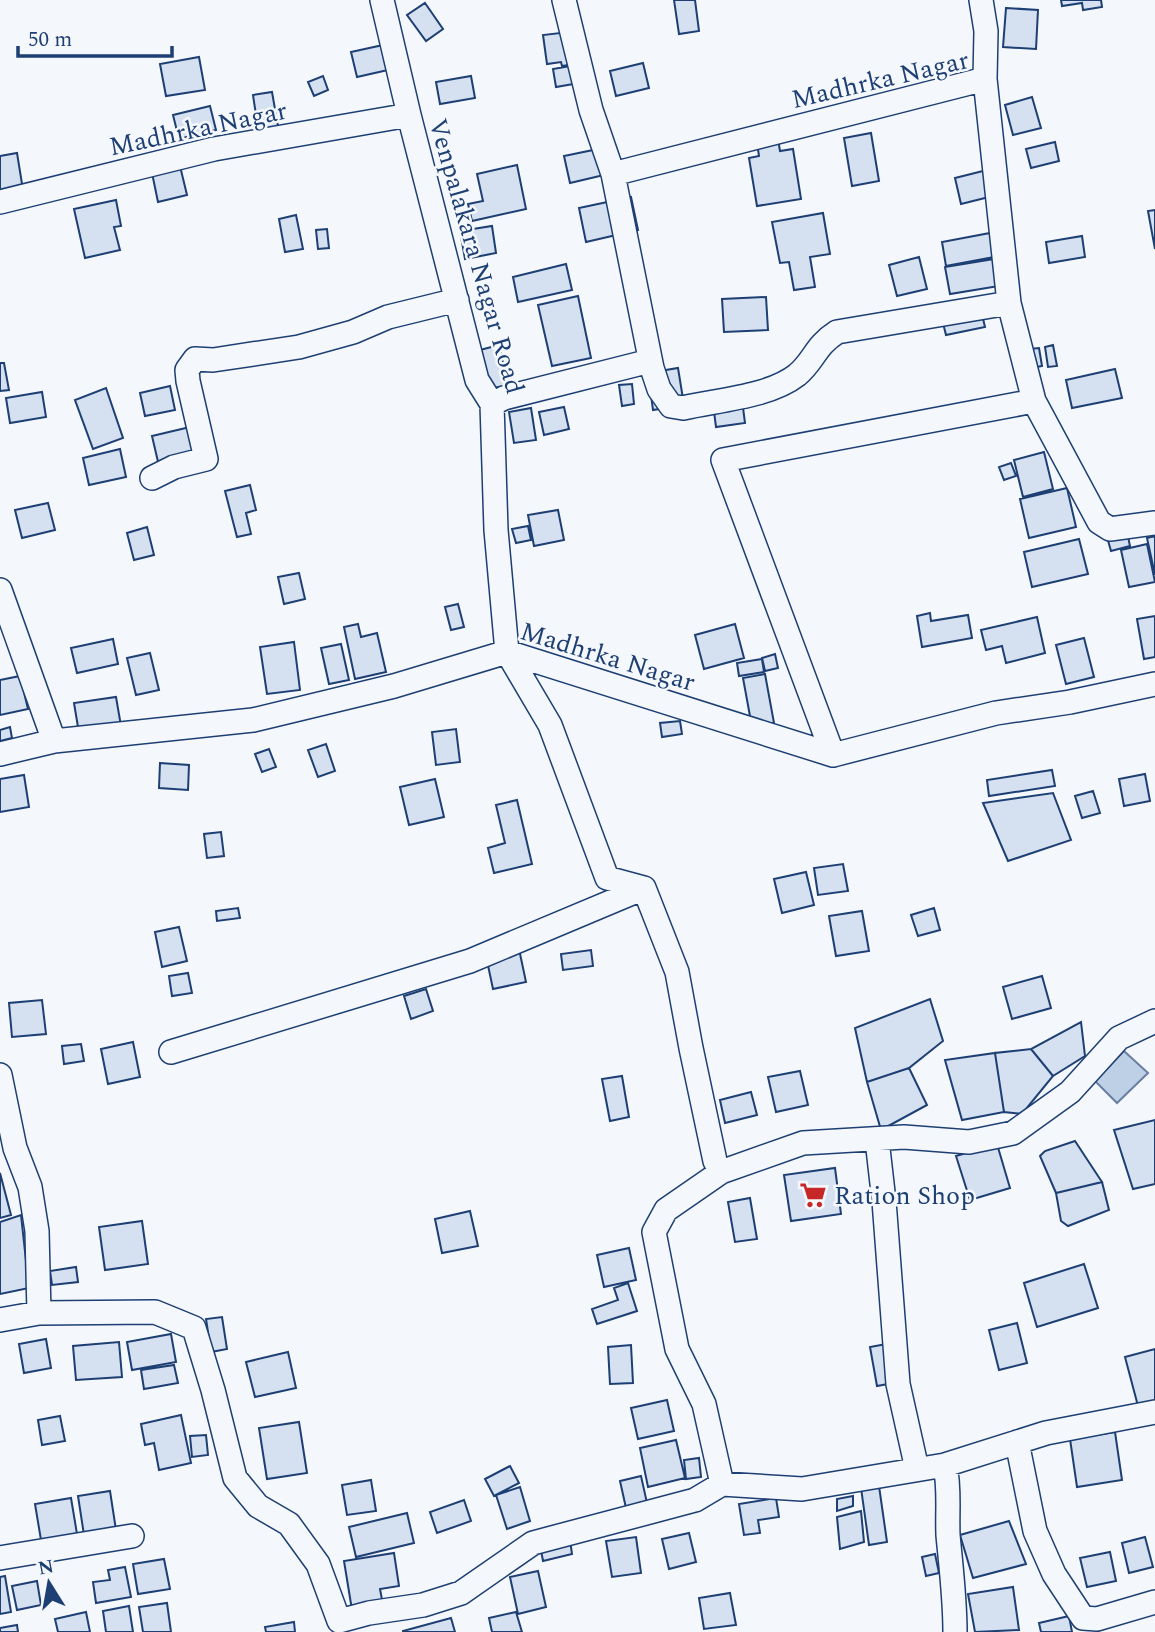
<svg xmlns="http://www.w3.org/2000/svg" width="1155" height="1632" font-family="Spectral,serif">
	<rect width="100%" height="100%" fill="#f4f7fb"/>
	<path fill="#bed0e5" stroke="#687fa3" stroke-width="2" d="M1124 1051 1148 1073 1117 1103 1095 1081Z"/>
	<path fill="#d5e0f0" stroke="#1d3f73" stroke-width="2" d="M674 0H695L699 31 679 34Z
		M1061 0H1101L1102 7 1083 10 1082 3 1062 6Z
		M425 3 443 29 426 41 407 15Z
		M1006 8 1038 10 1036 49 1003 47Z
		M577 31 581 63 562 66 561 62 547 64 543 35Z
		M383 45 388 70 357 77 351 52Z
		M199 57 205 90 166 96 160 64Z
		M643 63 649 88 616 96 610 71Z
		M582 64 585 82 556 87 553 69Z
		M323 76 328 90 314 96 308 82Z
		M471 76 475 98 440 104 436 82Z
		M272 92 279 132 259 135 253 95Z
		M1032 97 1041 128 1013 135 1005 105Z
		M210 106 216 130 179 139 173 115Z
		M871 133 879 181 852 186 844 138Z
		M778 139 780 151 793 149 801 199 757 206 749 158 759 156 757 143Z
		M1055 142 1059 161 1031 168 1026 149Z
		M598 149 604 175 570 183 564 156Z
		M17 153 23 190 0 194V156Z
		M517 165 526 209 472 221 468 204 483 201 477 174Z
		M180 166 187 195 158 202 152 173Z
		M987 170 993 196 961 204 955 178Z
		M631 197 638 230 586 242 579 208Z
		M116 200 121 226 114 227 120 250 85 258 74 209Z
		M1155 210V249L1148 211Z
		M823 213 830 254 810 257 815 287 794 290 789 262 780 263 772 222Z
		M296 215 303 249 285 252 279 219Z
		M492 226 496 253 465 259 460 231Z
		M327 229 329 248 318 249 316 230Z
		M990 233 994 257 946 266 942 242Z
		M1082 236 1085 257 1049 263 1046 242Z
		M919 257 927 289 897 296 889 265Z
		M994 259 999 286 950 294 945 267Z
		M566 264 572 290 518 302 513 277Z
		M578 296 591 358 552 366 538 305Z
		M766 297 768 330 724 332 722 299Z
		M980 306 985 327 946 335 941 315Z
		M499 345 508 385 489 389 480 350Z
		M1053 345 1057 366 1048 367 1045 347Z
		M1039 348 1042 366 1032 368 1030 349Z
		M0 363H4L9 390 0 391Z
		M678 368 684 405 653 410 649 380 660 371Z
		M1115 369 1122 398 1072 408 1066 380Z
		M632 384 634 404 622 406 619 385Z
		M170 386 175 410 145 416 140 393Z
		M106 388 123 438 93 449 75 400Z
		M42 392 46 417 10 423 6 398Z
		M742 400 745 423 716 427 713 404Z
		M564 407 569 429 544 435 539 412Z
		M531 408 536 440 514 443 509 412Z
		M190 427 197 458 159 466 152 436Z
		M120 449 126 477 89 485 83 458Z
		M1044 452 1053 489 1023 497 1014 460Z
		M1011 463 1016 476 1004 480 999 467Z
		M250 485 256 510 246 513 251 534 237 537 225 491Z
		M1067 488 1076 527 1029 538 1020 499Z
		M48 503 55 530 22 538 15 510Z
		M558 510 564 540 534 546 528 515Z
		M528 526 531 540 516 543 512 529Z
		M147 527 154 555 134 560 127 533Z
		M1127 532 1130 546 1111 551 1107 537Z
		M1155 536V575L1147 538Z
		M1079 539 1088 574 1032 587 1024 552Z
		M1147 544 1155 582 1129 587 1121 550Z
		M299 573 305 599 284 604 278 577Z
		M458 604 464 627 451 630 445 607Z
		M930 613 931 621 968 615 972 638 922 647 917 616Z
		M1155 616V657L1144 659 1137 619Z
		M1037 617 1045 653 1006 663 1002 646 986 650 981 630Z
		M358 624 361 637 377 633 386 672 355 679 344 627Z
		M735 624 744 658 704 669 695 635Z
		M1084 638 1094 677 1066 684 1056 645Z
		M113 639 118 664 77 673 71 648Z
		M294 642 300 690 267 694 260 647Z
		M341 644 349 680 329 684 321 648Z
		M150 653 159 690 136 695 127 658Z
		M775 654 778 668 765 671 762 658Z
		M762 659 764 672 739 676 737 663Z
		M765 674 774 723 752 727 743 678Z
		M20 676 28 709 0 715V680Z
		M116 697 121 726 79 733 74 703Z
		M680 721 682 734 662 737 660 723Z
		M10 727 12 738 0 741V730Z
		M456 729 460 762 436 765 432 732Z
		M326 744 335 771 318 777 308 750Z
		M269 749 276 767 262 772 255 754Z
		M160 763 189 765 188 790 159 788Z
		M1052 770 1055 786 989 796 987 780Z
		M1145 774 1150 801 1124 806 1119 779Z
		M24 775 29 807 0 812V779Z
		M435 779 444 817 409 825 400 787Z
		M1093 791 1100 813 1082 818 1075 796Z
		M1053 793 1071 840 1008 861 983 803Z
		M517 800 532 864 494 873 488 848 505 843 496 805Z
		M221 832 224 856 207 858 204 834Z
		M843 864 848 891 818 895 814 868Z
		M806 872 814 905 782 913 774 879Z
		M238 908 240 918 217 921 216 911Z
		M934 908 940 930 918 936 911 915Z
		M862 911 869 951 836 956 829 916Z
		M179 927 187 961 162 967 155 932Z
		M519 949 526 982 493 989 486 956Z
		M591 950 593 966 563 970 561 954Z
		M188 973 192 993 172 996 169 976Z
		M1042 976 1051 1008 1012 1019 1003 987Z
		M426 989 433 1011 411 1019 404 996Z
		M930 999 943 1041 909 1068 867 1082 855 1028Z
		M42 1000 46 1034 12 1037 9 1003Z
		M1081 1022 1085 1056 1053 1076 1031 1049Z
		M133 1042 140 1077 108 1084 101 1049Z
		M81 1044 84 1061 64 1064 62 1046Z
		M1031 1049 1053 1076 1022 1114 1004 1112 995 1053Z
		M995 1053 1004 1112 962 1120 945 1060Z
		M909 1068 927 1105 881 1130 867 1082Z
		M800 1071 808 1105 776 1112 768 1077Z
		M622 1076 629 1117 610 1121 602 1079Z
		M751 1092 757 1115 725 1123 720 1100Z
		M1155 1120V1184L1133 1189 1114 1130Z
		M1075 1141 1102 1182 1056 1193 1040 1156 1045 1151Z
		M997 1144 1010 1188 970 1200 956 1156Z
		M835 1168 841 1214 791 1221 784 1175Z
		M0 1173 11 1215 0 1218Z
		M1102 1182 1109 1210 1068 1226 1061 1221 1056 1193Z
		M750 1198 757 1239 735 1242 728 1202Z
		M470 1211 478 1246 442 1253 435 1219Z
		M21 1215 29 1288 0 1294V1222Z
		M142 1221 148 1264 105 1270 99 1227Z
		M629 1248 636 1280 604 1287 597 1255Z
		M1084 1264 1098 1308 1037 1327 1024 1283Z
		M76 1267 78 1282 52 1285 50 1271Z
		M628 1283 637 1311 597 1324 592 1309 618 1300 614 1288Z
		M222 1317 227 1349 211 1352 206 1319Z
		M1017 1323 1027 1363 999 1370 989 1330Z
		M171 1334 176 1362 132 1370 127 1342Z
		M46 1339 51 1368 24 1373 19 1344Z
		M119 1342 122 1377 76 1380 73 1346Z
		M892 1343 899 1382 877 1386 870 1347Z
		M631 1345 633 1383 610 1384 608 1347Z
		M1155 1349V1402L1138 1406 1125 1357Z
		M288 1352 296 1388 255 1397 246 1362Z
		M174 1365 178 1383 144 1389 141 1370Z
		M667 1400 674 1431 638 1439 631 1408Z
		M181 1415 191 1463 159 1470 154 1443 145 1445 141 1424Z
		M60 1416 65 1441 42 1445 38 1420Z
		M299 1422 307 1473 267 1479 259 1428Z
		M1115 1432 1122 1480 1077 1487 1070 1439Z
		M206 1435 208 1455 192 1457 190 1436Z
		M676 1440 685 1478 648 1487 640 1448Z
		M699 1458 701 1477 686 1479 684 1460Z
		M510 1466 519 1483 494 1496 485 1479Z
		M641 1476 647 1503 626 1508 620 1481Z
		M371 1480 376 1511 347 1515 342 1485Z
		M879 1486 887 1542 869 1545 861 1488Z
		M520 1487 530 1521 507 1529 496 1495Z
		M110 1491 116 1530 84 1535 78 1496Z
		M853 1496V1506L837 1511V1499Z
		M71 1498 78 1540 42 1546 35 1504Z
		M776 1498 779 1517 758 1520 760 1533 744 1535 739 1504Z
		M464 1500 471 1521 437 1533 430 1512Z
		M861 1511 864 1542 840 1549 837 1517Z
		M407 1513 414 1543 356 1557 349 1527Z
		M1009 1521 1026 1564 973 1578 960 1535Z
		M689 1533 696 1562 669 1569 662 1539Z
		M636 1537 641 1573 612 1577 606 1541Z
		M1145 1537 1153 1567 1129 1573 1122 1543Z
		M570 1540 572 1554 543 1561 540 1545Z
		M1110 1552 1116 1581 1087 1587 1080 1558Z
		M394 1553 399 1586 380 1589 383 1605 352 1610 344 1561Z
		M935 1554 939 1573 926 1576 922 1557Z
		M164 1559 170 1589 138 1594 133 1564Z
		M125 1567 131 1597 96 1603 93 1582 110 1580 108 1570Z
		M538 1571 546 1607 518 1614 510 1577Z
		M5 1576 11 1612 0 1614V1577Z
		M37 1581 41 1605 17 1610 12 1586Z
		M1013 1587 1019 1630 975 1632 968 1594Z
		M730 1593 736 1625 704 1629 699 1598Z
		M167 1603 171 1632H143L139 1607Z
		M129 1606 133 1632H106L103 1611Z
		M86 1612 90 1632H58L55 1619Z
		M516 1612 522 1632H492L489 1618Z
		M1069 1616 1072 1632H1041L1039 1623Z
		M451 1618 455 1632H403V1631Z
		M294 1622 295 1632H266L265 1627Z
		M17 1625 18 1632H0V1628Z"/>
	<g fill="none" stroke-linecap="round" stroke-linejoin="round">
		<g stroke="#1d3f73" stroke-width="26">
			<path id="minor" d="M382 0 409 115 477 380 492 404 496 530 507 652 550 725 607 878 644 888 677 972 691 1048 715 1161 721 1172 803 1143 904 1137 969 1142 1013 1133 1070 1092 1119 1038 1155 1021
				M564 0 591 110 613 174 652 368 659 389 671 406 683 408C717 400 769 397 797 375 814 361 815 346 837 332L1009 303
				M981 0 986 31 985 79 1009 303 1034 401 1099 522 1110 529 1155 523
				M613 174 985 79
				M0 202 214 149 409 115
				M492 404 504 398 650 361
				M152 478 174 467 206 459 188 381 187 370 195 359 213 360 299 347 353 332 388 317 457 300
				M0 590 54 741
				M0 754 54 741 253 720 394 686 507 652 833 755 996 713 1070 702 1155 684
				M833 755 723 460 1034 401
				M171 1052 470 961 644 888
				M0 1075 15 1148 30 1187 37 1231 39 1313
				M877 1140 884 1201 898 1384 917 1469
				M721 1172 666 1210 654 1232 677 1349 704 1404 722 1484
				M0 1320 39 1313 155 1312 194 1328 213 1390 235 1478 258 1506 289 1524 318 1564 339 1621 369 1613 423 1605 461 1593 533 1543 695 1500 722 1484 802 1489 945 1465C950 1488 947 1511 948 1535 951 1567 955 1599 955 1632
				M1017 1442 1035 1531 1054 1574 1083 1618 1097 1619 1155 1602
				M945 1465 1046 1433 1155 1412
				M0 1558 132 1536"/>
		</g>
		<use href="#minor" stroke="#f4f7fb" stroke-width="23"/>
	</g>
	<defs>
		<g id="supermarket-bare" transform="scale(2.1)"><path d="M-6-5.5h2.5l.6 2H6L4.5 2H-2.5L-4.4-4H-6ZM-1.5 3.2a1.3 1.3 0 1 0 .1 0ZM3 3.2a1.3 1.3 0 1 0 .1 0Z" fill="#c62828" stroke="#f4f7fb" stroke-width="2.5" paint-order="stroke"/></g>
	</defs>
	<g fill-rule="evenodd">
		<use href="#supermarket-bare" x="813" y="1195"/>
	</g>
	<g text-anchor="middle" stroke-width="5" stroke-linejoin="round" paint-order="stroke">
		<g font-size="26" fill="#1d3f73" stroke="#f4f7fb">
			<text transform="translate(880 79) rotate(-13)" y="9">Madhrka Nagar</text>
			<text transform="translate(198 128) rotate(-12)" y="9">Madhrka Nagar</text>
			<text transform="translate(477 256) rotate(74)" y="9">Venpalakara Nagar Road</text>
			<text transform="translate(608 656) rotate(17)" y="9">Madhrka Nagar</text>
		</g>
		<g font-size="26" fill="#1d3f73" stroke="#f4f7fb" text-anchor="start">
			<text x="834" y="1204">Ration Shop</text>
		</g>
	</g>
	<g transform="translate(49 1583) rotate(349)" stroke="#f4f7fb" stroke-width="5" paint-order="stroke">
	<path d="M0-5L12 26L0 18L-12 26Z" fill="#1d3f73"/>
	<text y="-10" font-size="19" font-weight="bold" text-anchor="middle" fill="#1d3f73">N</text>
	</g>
	<path d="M18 46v10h154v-10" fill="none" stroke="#1d3f73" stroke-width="3.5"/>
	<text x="28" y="46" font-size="21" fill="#1d3f73" stroke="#f4f7fb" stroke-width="5" paint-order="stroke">50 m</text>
</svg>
